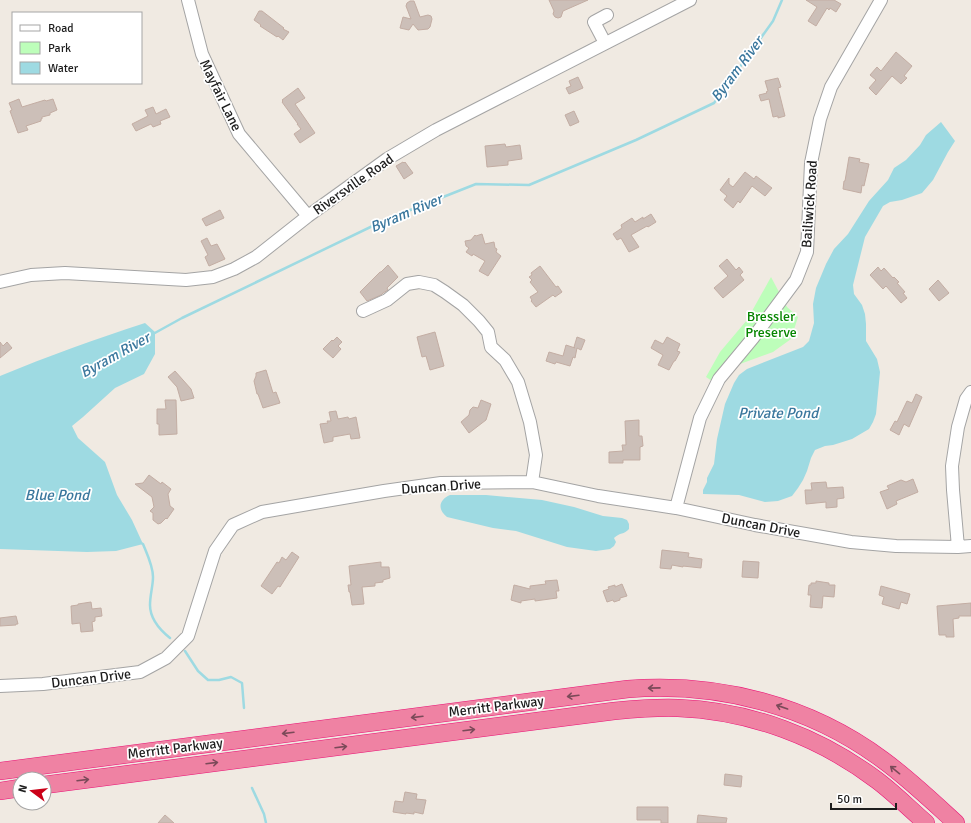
<svg xmlns="http://www.w3.org/2000/svg" width="971" height="823" font-family="Signika,sans-serif">
	<rect width="100%" height="100%" fill="#f0eae2"/>
	<path fill="#bdfeba" d="M771 277 787 307 798 317 791 339 773 352 729 368 718 385 706 377 720 352 747 320Z"/>
	<path fill="#9edae2" d="M941 122 955 141 948 152 933 180 922 193 902 200 890 202 883 206 865 237 853 285 854 294 862 305 865 314 866 324V341L877 359 880 372 876 414 873 422 869 429 852 439 833 445 825 446 815 450 811 458 807 471 803 480 798 488 792 496 778 501 765 502 739 495 703 494V490L707 482V478L714 464 717 439 725 404 734 383 739 375 747 369 803 347 809 341 814 323 813 304 816 288 826 264 834 249 848 234 869 201 888 180 894 168 906 160 920 145 926 135Z
		M145 323 155 332V354L144 374 115 388 83 417 72 426 78 438 105 462 117 495 132 520 143 544 116 551 87 552 0 549V376C48 356 96 339 145 323Z
		M450 495H486L542 500 574 507 603 516 622 518 627 520 629 524V529C624 535 620 532 614 538L616 542 614 546 610 549 596 551 567 547 516 531 493 528 447 517C437 509 439 500 450 495Z"/>
	<g fill="none" stroke-linecap="round" stroke-linejoin="round">
		<path stroke="#9edae2" stroke-width="2.5" d="M153 334 182 318 385 220 476 184 529 185 636 140 714 103 773 21 782 0
			M141 543 143 544C147 554 153 566 153 577 153 586 150 595 150 605 150 618 160 630 170 638
			M185 651 198 671 208 680H219L231 677 242 683 244 708
			M252 788 264 814 266 823"/>
	</g>
	<path fill="#ccbfb8" stroke="#c3ada3" d="M549 0H588L563 11 561 17 558 18 555 17 553 14 554 11Z
		M806 0H834L841 4 836 12 830 8 829 10 827 8 816 26 808 21 817 7Z
		M410 1H414L420 17 428 15 431 16 432 19 430 27 428 29 418 30 413 24 409 30 400 28 403 17 411 19 406 6 407 3Z
		M259 11H262L284 28 283 29 289 32 283 40 278 36 277 37 260 26 261 25 254 20Z
		M896 52 912 66 904 76 907 78 901 84 892 76 876 95 869 88 876 80 870 75 877 67 881 71Z
		M578 77 583 88 569 94 566 88 571 86 569 81Z
		M778 78 781 87 778 88 785 116 778 118V116L773 117 769 99 761 101 759 95 767 93 766 92 768 91 765 81Z
		M298 88 305 98 295 104 315 133 300 143 294 134 301 129 297 124H298L282 102 283 101 282 100Z
		M19 99 22 107 45 100 46 101 53 99 57 110 50 113V115L42 117V119H41V121L26 126 28 130 18 133 10 111 12 110 9 103Z
		M153 107 156 114 166 109 170 117 160 121 161 124 153 127 151 124 136 131 132 124 148 116 145 110Z
		M574 111 579 122 570 126 565 115Z
		M505 144 506 147 520 145 522 159 508 161V165L487 167 485 146Z
		M849 157 860 159 859 162 869 164 864 186 862 185 861 193 843 189 844 181H845Z
		M403 162 404 163 405 162 413 173 404 179 396 166Z
		M745 172 754 179 756 176 772 188 765 196 752 186 740 203 738 201 733 208 724 200 727 196 720 190 729 178V184L733 187Z
		M220 210 224 218 206 226 202 219Z
		M651 214 656 222 648 227 647 226 631 235 639 247 629 252 621 238 617 240 613 234 622 228 621 225 632 218 635 222 643 217V219Z
		M482 234 485 244 494 242 495 248 497 249 496 252 501 256 488 276 479 271 485 261 473 254 472 256 466 252 469 248 466 246 465 241 471 240 475 235 476 236Z
		M207 238 211 246 217 244 225 259 209 266 205 257 208 255 201 241Z
		M727 259 736 270 739 267 743 272 740 275 744 280 723 298 714 288 728 276 719 266Z
		M388 265 398 277 387 288 388 290 383 293 381 295 367 301 360 292 380 272H381Z
		M540 266 556 287 558 286 562 292 555 297 553 295 536 307 531 301 532 300 530 297 538 292 530 282 532 280 529 277 532 275 531 273Z
		M878 267 881 271 884 268 893 278 894 277 899 282 897 283 905 292 903 293 907 298 901 303 886 286 883 289 870 275Z
		M938 280 949 293 939 301 929 289Z
		M435 332 444 366 430 370 426 356 422 357 417 337Z
		M337 337 342 342 338 346 341 349 333 358 323 349 332 340 333 341Z
		M577 337 585 340 581 350 577 348 575 358 573 357 570 366 556 362 555 364 546 361 549 352 563 356 566 345 575 348 574 347Z
		M667 337 680 344 677 351 680 352 675 361H674L669 370 658 365 663 355 651 348 655 340 663 344Z
		M0 342 3 346 7 342 12 348 0 358Z
		M266 370 273 393 276 392 280 403 263 408 258 394H257L254 381 256 376V373Z
		M175 371 191 389 194 398 181 401 177 387 168 377Z
		M916 394 922 397 909 427 904 424 899 435 890 430 895 421 897 422 907 401 912 403Z
		M165 400H176L177 434 159 435V424H157V409H166Z
		M481 400 491 404 486 420 469 433 461 422 469 415 470 410 473 407 478 408Z
		M336 411 338 419 348 417 349 419 356 417 360 438 351 439 350 434 333 437V441L324 443 320 424 328 423 327 421H331L329 412Z
		M639 420V436H642L643 446 640 447V460H623V463H609V452L623 451 622 445H626L625 421Z
		M149 475 161 484 162 482 171 489 168 494 170 506 174 509 167 519 166 518 161 523 158 524 153 520V513L150 511 154 507 152 497 135 484 143 483Z
		M913 479 918 492 896 501 897 504 887 509 880 492 889 489 887 486 901 480 906 482Z
		M826 482 827 488 843 487 844 498 837 499V507L826 508V502L806 504 805 490H812L811 483Z
		M662 550 689 553 688 557 702 559 701 568 683 566V567L672 565 671 569 660 568Z
		M292 552 299 557 280 587 278 586 272 594 261 586 277 562 279 563 282 557 286 560Z
		M743 561 759 562 758 578 742 577Z
		M381 562V567H389L390 578 383 580V582L375 583V586L362 587 364 604 352 605 350 592H349L348 585H351L349 566Z
		M557 580 559 591H556L557 598 535 601V599L521 601V603L511 600 514 585 530 589V586L546 584 545 581Z
		M816 581 829 583V585H835L834 597 823 596 822 608 810 607 811 595H808L809 585H811V583H816Z
		M622 584 627 596 620 598V600L614 602 613 600 607 602 603 591 609 589 608 587 615 585V587Z
		M881 586 910 594 907 604 901 602 899 609 882 604 884 597 879 595Z
		M91 602 92 609 101 608 102 616 95 617V621L92 622 93 631 81 632 80 623 72 624 71 606 78 605V604Z
		M971 603V616H959V618L953 619 954 637H946V635H939L937 606Z
		M16 616 18 624H16V625L0 626V618Z
		M725 774 742 776 741 787 724 785Z
		M405 792 417 794 416 799 426 800 423 814 414 812V814L406 813V814L393 812 395 801 403 802Z
		M637 807H668V823H661V820H637Z
		M165 815 174 823H158Z
		M698 815 727 818 726 823H697Z"/>
	<g fill="none" stroke-linecap="round" stroke-linejoin="round">
		<g stroke="#a4a4a4" stroke-width="14">
			<path id="minor" d="M188 0 202 54 239 134 308 216
				M605 43 594 22 607 15
				M0 282 31 275 65 273 186 280 213 277 234 269 256 257 308 216 387 159 436 130 690 0
				M363 311 387 300 407 284 419 282 434 285 445 292 463 305 479 321 488 332 491 347 505 360 518 382 530 422 536 455 532 482
				M676 508 700 418 719 379 753 338 796 280 807 252 811 163 820 119 831 87 881 0
				M958 547 953 490 952 466 958 427 966 399 971 392
				M0 686 43 684 140 672 166 658 188 636 215 551 233 525 262 512 384 491 441 483 532 482 598 496 676 508 755 525 851 542 896 546 958 547 971 546"/>
		</g>
		<g stroke="#ea1376" stroke-width="18">
			<path id="highway" d="M0 771 628 689C718 682 809 705 883 760 909 779 932 801 956 823
				M44 785 614 711C635 709 656 707 678 708 751 711 820 737 878 781 895 794 910 809 926 823
				M0 791 20 788"/>
		</g>
		<use href="#minor" stroke="#fff" stroke-width="12"/>
		<use href="#highway" stroke="#ef82a3" stroke-width="17"/>
	</g>
	<defs><path id="oneway-shaft" d="M-6 0H5M1.5-3L5.5 0L1.5 3" fill="none" stroke-width="1.6" stroke-linecap="round" stroke-linejoin="round"/></defs>
	<g stroke="#7b4a59">
		<use href="#oneway-shaft" transform="translate(654 688) rotate(179)"/>
		<use href="#oneway-shaft" transform="translate(573 696) rotate(173)"/>
		<use href="#oneway-shaft" transform="translate(782 707) rotate(-161)"/>
		<use href="#oneway-shaft" transform="translate(417 717) rotate(173)"/>
		<use href="#oneway-shaft" transform="translate(469 730) rotate(-7)"/>
		<use href="#oneway-shaft" transform="translate(288 733) rotate(173)"/>
		<use href="#oneway-shaft" transform="translate(341 747) rotate(-7)"/>
		<use href="#oneway-shaft" transform="translate(212 763) rotate(-7)"/>
		<use href="#oneway-shaft" transform="translate(895 770) rotate(-141)"/>
		<use href="#oneway-shaft" transform="translate(83 780) rotate(-7)"/>
	</g>
	<g text-anchor="middle" stroke-width="3.5" stroke-linejoin="round" paint-order="stroke">
		<g font-size="14" fill="#1d1d1d" stroke="#fff">
			<text transform="translate(221 95) rotate(64)" y="5">Mayfair Lane</text>
			<text transform="translate(353 184) rotate(-35)" y="5">Riversville Road</text>
			<text transform="translate(809 204) rotate(-86)" y="5">Bailiwick Road</text>
			<text transform="translate(441 486) rotate(-4)" y="5">Duncan Drive</text>
			<text transform="translate(761 525) rotate(11)" y="5">Duncan Drive</text>
			<text transform="translate(91 678) rotate(-7)" y="5">Duncan Drive</text>
			<text transform="translate(496 706) rotate(-7)" y="5">Merritt Parkway</text>
			<text transform="translate(175 748) rotate(-7)" y="5">Merritt Parkway</text>
		</g>
		<g font-size="14" fill="#068601" stroke="#fff">
			<text x="771" y="321">Bressler<tspan x="771" dy="16">Preserve</tspan></text>
		</g>
		<g font-size="15" font-style="italic" fill="#3a779d" stroke="#fff">
			<text transform="translate(737 69) rotate(-53)" y="5">Byram River</text>
			<text transform="translate(406 213) rotate(-23)" y="5">Byram River</text>
			<text transform="translate(115 355) rotate(-29)" y="5">Byram River</text>
			<text x="778" y="418">Private Pond</text>
			<text x="57" y="500">Blue Pond</text>
		</g>
	</g>
	<rect x="12" y="12" width="130" height="72" fill="#ffffff" stroke="#a5a5a5"/>
	<rect x="20" y="25" width="20" height="6" fill="#ffffff" stroke="#a5a5a5"/>
	<text x="48" y="32" font-size="12" fill="#1d1d1d">Road</text>
	<rect x="20" y="42" width="20" height="12" fill="#bdfeba" stroke="#a5a5a5"/>
	<text x="48" y="52" font-size="12" fill="#1d1d1d">Park</text>
	<rect x="20" y="62" width="20" height="12" fill="#9edae2" stroke="#a5a5a5"/>
	<text x="48" y="72" font-size="12" fill="#1d1d1d">Water</text>
	<g transform="translate(32 791) rotate(285)"><circle r="19" fill="#ffffff" stroke="#a5a5a5"/>
	<path d="M0-3L7 15L0 10L-7 15Z" fill="#cb0018"/>
	<text y="-6" font-size="11" font-weight="bold" text-anchor="middle" fill="#1d1d1d">N</text>
	</g>
	<path d="M831 803v6h65v-6" fill="none" stroke="#1d1d1d" stroke-width="2"/>
	<text x="837" y="803" font-size="12" fill="#1d1d1d" stroke="#ffffff" stroke-width="3" paint-order="stroke">50 m</text>
</svg>
